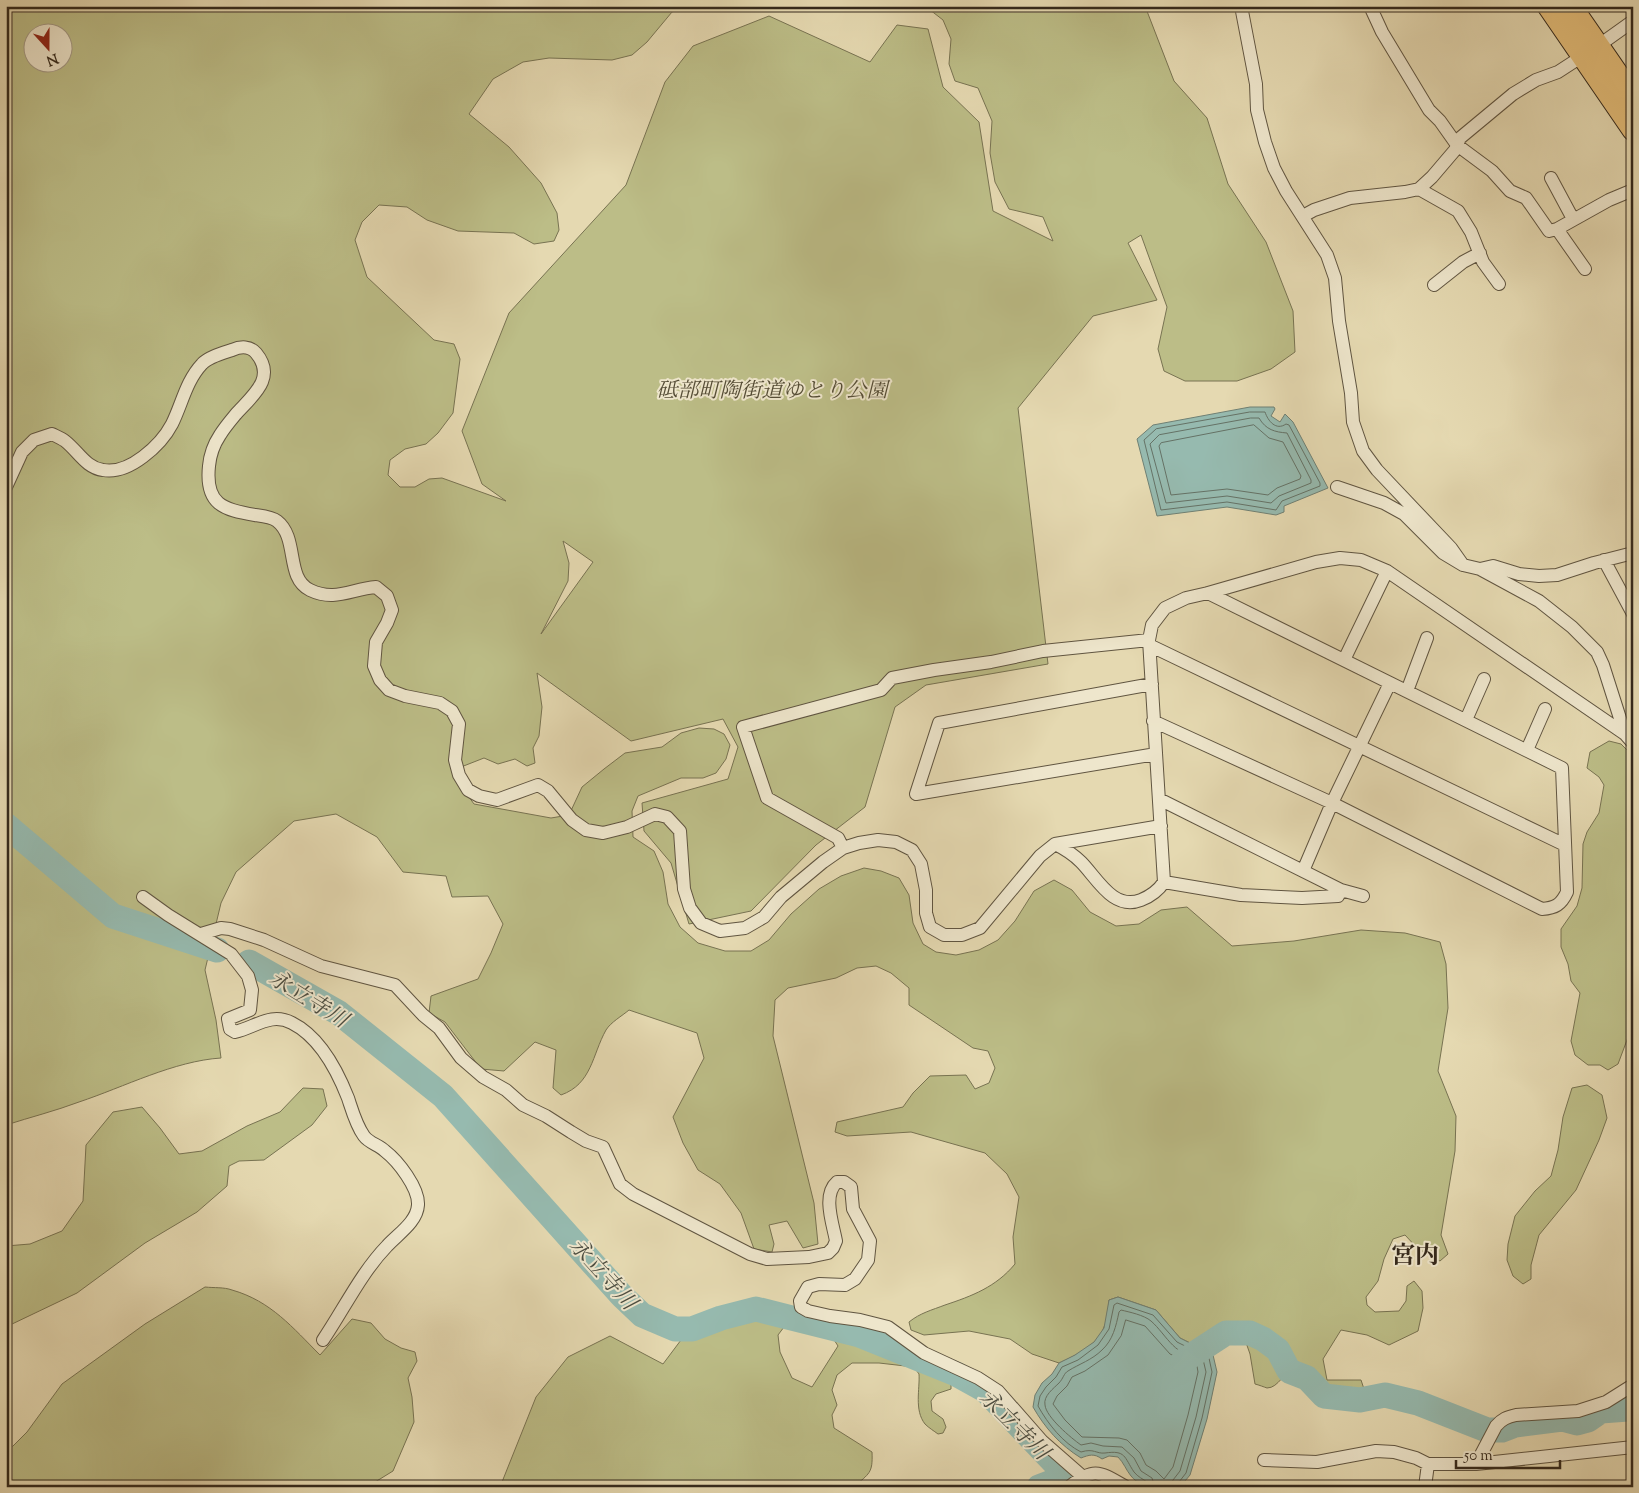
<svg xmlns="http://www.w3.org/2000/svg" width="1639" height="1493" font-family="'Sorts Mill Goudy','Noto Serif JP',serif">
	<rect width="100%" height="100%" fill="#e5d9b1"/>
	<filter id="stains"><feTurbulence type="fractalNoise" baseFrequency=".004" numOctaves="4"/><feColorMatrix values="0 0 0 0 .2 0 0 0 0 .09 0 0 0 0 .02 0 0 0 .5 -.17"/></filter>
	<radialGradient id="worn" r=".72"><stop offset=".6" stop-color="#630" stop-opacity="0"/><stop offset="1" stop-color="#630" stop-opacity=".3"/></radialGradient>
	<path fill="#bcbd87" stroke="#787352" fill-rule="evenodd" d="M10 6H687L672 12 647 42 632 55 612 60 549 58 523 62 493 79 469 114 509 147 541 183 557 213 559 230 554 241 534 244 514 233 458 231 427 220 407 207 379 205 362 222 355 240 367 277 434 340 454 344 460 359 453 413 438 433 426 444 405 449 390 460 388 475 400 487H415L429 479 442 478 506 501 482 484 462 431 509 313 626 185 665 82 693 46 769 16 870 62 897 25 928 29 943 87 979 122 993 211 1053 241 1043 217 1009 209 995 182 990 153 992 121 978 88 955 81 949 64 951 39 943 20 925 6H1145L1174 81 1207 118 1228 184 1266 242 1293 311 1295 352 1271 369 1237 381H1185L1164 371 1158 349 1167 307 1141 235 1128 243 1157 300 1093 316 1018 408 1048 664 926 685 895 707 865 807 816 845 751 911 689 924 671 863 644 831 642 803 728 779 738 747 723 719 631 741 537 673 542 707 539 736 533 748 535 763 527 766 515 759 498 764 484 758 461 767 464 790 474 804 551 818 569 815 582 787 604 769 625 753 662 747 681 733 699 728 714 729 724 734 730 745 726 759 716 773 703 778H681L638 796 632 811 633 837 654 851 663 872 668 904 680 927 698 943 725 951H751L769 940 791 914 819 889 841 876 864 868 881 871 899 878 909 895 913 923 923 944 936 952 956 955 979 950 998 940 1015 921 1034 891 1054 880 1072 890 1090 912 1116 926 1139 924 1161 910 1187 907 1232 946 1294 941 1361 930 1405 933 1440 942 1446 964 1448 1008 1438 1071 1456 1116 1455 1151 1441 1235 1448 1254 1440 1261 1419 1250 1405 1235 1393 1239 1384 1259 1378 1281 1366 1297 1367 1305 1375 1312 1399 1311 1406 1301 1407 1286 1414 1281 1422 1291 1423 1308 1418 1331 1389 1345 1367 1335 1341 1330 1323 1359 1327 1380H1361L1364 1389 1352 1394 1325 1393 1298 1367C1283 1371 1279 1388 1267 1388 1264 1387 1259 1385 1255 1384L1250 1354 1244 1337 1226 1328 1208 1340 1194 1345 1180 1338 1156 1310 1118 1297 1109 1300C1108 1309 1108 1319 1104 1327 1097 1346 1076 1355 1059 1363L1032 1354 1010 1339 969 1331 924 1335 911 1330 909 1322C920 1313 932 1310 945 1305 972 1296 996 1287 1015 1264L1013 1237 1019 1197 1007 1174 985 1153 911 1132 847 1136 835 1132 837 1122 903 1107 913 1093 930 1076 966 1075 975 1089 989 1083 995 1068 988 1051 973 1048 909 1005V988L891 973 876 966 857 968 836 978 788 988 775 1000 773 1036 814 1203 818 1244 803 1248 787 1221 769 1225 774 1244 772 1252 754 1249 741 1213 720 1184 698 1170 683 1143 673 1117 704 1058 697 1033 629 1010C622 1016 611 1022 606 1030 592 1055 592 1084 561 1095L553 1088 556 1050 535 1042 504 1071 481 1069 445 1022 429 1013 431 996 478 979 491 953 503 924 488 896 452 897 446 876 403 872 377 837 336 814 294 821 236 872 221 903 205 970 216 1020 221 1058C174 1061 124 1087 79 1102 55 1111 31 1117 6 1125V8ZM32 32H62V62H32ZM563 541 593 562 541 634 568 581 569 563Z
		M1609 741 1621 744 1633 756V1024L1618 1064 1608 1070 1600 1065H1588L1575 1055 1571 1041 1580 993 1571 981 1568 964 1561 947V929L1577 906 1582 888 1583 844 1587 832 1599 813 1604 785 1599 777 1587 768 1590 752Z
		M1587 1085 1602 1095 1607 1118 1599 1140 1576 1190 1539 1235 1531 1265V1279L1523 1284 1513 1276 1507 1260 1508 1244 1515 1216 1535 1191 1551 1176 1558 1150 1563 1117 1572 1088Z
		M303 1088 323 1089 327 1106 312 1125 264 1160 239 1161 229 1166 227 1186 197 1212 145 1243 77 1293 10 1325 6 1328V1246L30 1244 62 1231 83 1201 86 1145 113 1112 142 1107 160 1128 179 1154 202 1151 247 1126 280 1112Z
		M205 1287C214 1288 224 1287 232 1290 271 1301 293 1328 320 1355L352 1319 371 1323 385 1339 401 1348 415 1352 417 1361 408 1378 412 1397 414 1422 393 1471 367 1487H6V1453L27 1432 62 1384 145 1324Z
		M771 1309 783 1316 784 1327 778 1335 780 1352 792 1378 812 1387 838 1346 831 1335H820L810 1329 808 1322 814 1318 840 1323 946 1372 951 1380V1389L936 1394 931 1401 932 1411 943 1419 946 1427 943 1433 938 1434C934 1431 929 1428 925 1424 914 1410 920 1389 919 1374L914 1367 879 1363H852L837 1375 832 1390 837 1405 832 1415 834 1428 872 1452C873 1474 869 1473 854 1487H500L536 1397 568 1357 610 1336 663 1364 684 1336 714 1321Z"/>
	<path fill="#96baaf" stroke="#6f8074" d="M1250 407H1274L1275 409 1271 416 1280 422 1285 414 1293 422 1328 488 1284 506V512L1276 515 1227 507 1157 516 1137 439 1153 425Z
		M1118 1297 1156 1310 1180 1338 1194 1345 1208 1340 1210 1342 1217 1372 1207 1419 1190 1475 1180 1487C1164 1487 1143 1491 1131 1476 1126 1470 1124 1463 1118 1457L1109 1456 1102 1459C1094 1453 1089 1455 1081 1458 1060 1445 1045 1428 1033 1407L1035 1395 1042 1383 1052 1374 1059 1363 1075 1355 1094 1342 1104 1328 1109 1300Z"/>
	<g fill="none" stroke-linecap="round" stroke-linejoin="round">
		<path stroke="#657266" stroke-width="1" d="M1250 412H1265C1268 421 1276 431 1286 424L1289 425 1320 483V486L1282 501 1276 510 1227 502 1161 510 1144 440 1156 429Z
			M1251 418H1259C1266 430 1275 432 1287 433L1311 480V483L1279 496 1271 503 1227 496 1166 503 1150 444 1159 435Z
			M1254 425 1269 438 1283 442 1301 476 1300 479 1277 488 1268 495 1227 489 1171 495 1159 446 1161 443Z
			M1126 1320 1145 1326 1170 1354 1197 1366 1198 1372 1188 1415 1173 1467 1164 1479 1156 1471 1146 1465 1140 1453 1127 1440 1119 1438 1082 1437 1065 1420 1053 1404 1057 1396 1067 1386 1072 1377 1085 1371 1108 1355 1121 1336Z
			M1148 1487 1147 1482C1143 1479 1138 1477 1134 1472 1124 1457 1126 1450 1105 1453 1096 1454 1094 1448 1081 1452 1063 1443 1048 1424 1038 1406L1040 1396 1046 1387 1056 1377 1062 1367 1078 1360 1098 1345 1109 1329 1114 1305 1117 1303 1153 1315 1177 1342 1193 1350 1204 1347 1207 1349 1212 1372 1202 1418 1186 1473 1179 1482 1178 1487
			M1155 1487 1152 1478 1141 1471 1134 1458 1122 1447 1103 1446 1091 1443 1081 1445C1071 1438 1046 1417 1045 1405 1043 1396 1054 1388 1059 1383 1063 1379 1064 1373 1068 1371 1079 1364 1092 1360 1102 1350 1113 1340 1116 1326 1119 1312L1121 1310C1129 1312 1144 1315 1151 1321 1167 1335 1176 1360 1202 1355L1206 1372 1196 1417 1180 1471 1173 1480 1171 1487"/>
		<path stroke="#96baaf" stroke-width="25" d="M6 825 113 916 217 950
			M249 962 339 1013 443 1096 622 1296 642 1315 675 1329H692L721 1318 756 1309 859 1335 956 1374 985 1390 1064 1473
			M1183 1361 1226 1333H1250L1263 1339 1278 1350 1289 1371 1307 1378 1324 1396 1360 1400 1385 1395 1418 1403 1487 1430H1502L1515 1425 1562 1419 1577 1423 1588 1420 1601 1411 1628 1409 1633 1411
			M1039 1487 1052 1482 1064 1474"/>
		<g stroke="#605541" stroke-width="14">
			<path id="minor" d="M1241 6 1256 84 1257 110 1265 142 1274 168 1286 191 1327 255 1335 278 1339 321 1351 393 1353 422 1363 451 1377 470 1451 548 1463 565
				M1370 6 1382 32 1429 110 1440 121 1457 145 1492 171 1510 191 1526 198 1549 231 1557 229 1609 200 1633 190
				M1551 178 1573 219
				M1419 189 1458 211 1471 232 1483 262 1499 284
				M1303 216 1314 210 1350 198 1405 192 1419 189 1432 177 1455 150 1460 138 1513 94 1536 80 1558 72 1598 46 1633 21
				M1557 229 1585 269
				M1434 285 1463 262 1480 253
				M6 487 22 452 34 440 52 434C56 436 61 438 65 441 78 451 86 468 103 470 129 475 161 445 172 424 182 404 186 381 202 364 208 357 223 353 232 350 241 346 250 346 256 353 277 378 252 396 236 414 231 420 225 427 220 435 214 444 210 455 209 466 205 504 223 510 255 515 262 516 272 517 277 521 299 538 285 578 310 590 335 602 351 589 376 587L387 596 392 610 387 623 376 642 374 666 380 680 389 690 405 696 440 703 452 711 459 724 455 760 459 775 468 790 479 796 497 800 538 785 548 791 572 820 586 830 603 833 627 827 655 814 667 817 680 831 684 889 690 908 701 923 720 931 745 928 764 917 781 897 823 862 843 848 859 843 878 840 896 842 912 850 921 864 926 890V913L930 927 944 935H962L980 928 1040 856 1055 844C1065 849 1073 854 1081 862 1097 878 1113 911 1141 900 1151 896 1158 891 1164 882L1149 640 1152 625 1165 608 1186 598 1208 593 1316 562 1340 558 1361 560 1387 571 1625 734 1633 743
				M1337 487 1384 503 1404 514 1443 553 1463 565 1480 569 1539 601 1572 627 1597 652 1603 665 1625 734
				M1604 560 1633 614
				M1480 569 1493 566 1519 574 1539 576 1557 575 1594 563 1633 553
				M1149 645 1565 845
				M1344 660 1387 571
				M1152 684 939 723 916 794 1156 754
				M1407 691 1427 638
				M1466 720 1484 679
				M1153 721 1332 803 1542 909C1555 908 1561 905 1567 892L1562 768 1208 593
				M1527 750 1545 709
				M1159 799 1341 890 1363 896
				M1055 844 1161 826
				M843 848 838 838 767 798 743 727 881 690 892 678 934 670 991 662 1043 651 1149 640
				M1303 871 1332 803 1390 683
				M1164 882 1241 895 1302 898 1338 896 1341 890
				M143 897 168 915 231 954 248 976 252 990 250 1010 228 1019 230 1029 235 1032C256 1027 271 1012 292 1023 320 1037 337 1070 348 1098 352 1110 356 1125 364 1136 369 1143 379 1145 385 1151 398 1161 419 1188 418 1205 417 1222 398 1234 387 1246 361 1273 344 1309 323 1340
				M201 934 221 928 230 929 264 940 321 966 395 985 423 1015 439 1028 461 1058 483 1077 506 1090 523 1105 546 1116 571 1132 586 1141 603 1147 620 1184 633 1194 750 1254 767 1259 809 1257 828 1253 833 1248 836 1241C833 1224 822 1195 837 1182H844L851 1187 853 1209 870 1241 868 1260 855 1279 845 1285 819 1284 808 1287 800 1301 801 1307 808 1311 830 1316 860 1320 888 1327 924 1353 978 1378 998 1391 1042 1441 1082 1476
				M1264 1460 1317 1462 1376 1451 1394 1452 1416 1458 1428 1464H1476L1633 1447
				M1476 1464 1496 1426C1502 1419 1507 1417 1516 1415L1578 1411 1606 1402 1633 1385
				M1069 1487C1094 1466 1100 1472 1126 1487
				M1425 1487 1428 1464"/>
		</g>
		<g stroke="#34291c" stroke-width="23">
			<path id="trunk" d="M1548 6 1633 130
				M1571 6 1633 96"/>
		</g>
		<use href="#minor" stroke="#eee6cc" stroke-width="12"/>
		<use href="#trunk" stroke="#e2bc78" stroke-width="21"/>
	</g>
	<g text-anchor="middle" stroke-width="4" stroke-linejoin="round" paint-order="stroke">
		<g font-size="21" font-style="italic" fill="#564e37" stroke="#eee6cc">
			<text x="772" y="397">砥部町陶街道ゆとり公園</text>
		</g>
		<g font-size="22" font-style="italic" fill="#4c4d41" stroke="#eee6cc">
			<text transform="translate(309 998) rotate(32)" y="8">永立寺川</text>
			<text transform="translate(604 1273) rotate(48)" y="8">永立寺川</text>
			<text transform="translate(1015 1424) rotate(45)" y="8">永立寺川</text>
		</g>
		<g font-size="24" font-weight="bold" fill="#34291c" stroke="#eee6cc">
			<text x="1415" y="1263">宮内</text>
		</g>
	</g>
	<rect width="1639" height="1493" fill="none" stroke="#e5d9b1" stroke-width="25"/>
	<rect x="8" y="8" width="1624" height="1478" fill="none" stroke="#34291c" stroke-width="2.5"/>
	<rect x="12" y="12" width="1614" height="1468" fill="none" stroke="#34291c"/>
	<g transform="translate(48 48) rotate(159)"><circle r="24" fill="#eee6cc" stroke="#a49a86"/>
	<path d="M0-4L9 19L0 12L-9 19Z" fill="#8f2418"/>
	<text y="-8" font-size="14" font-weight="bold" text-anchor="middle" fill="#34291c">N</text>
	</g>
	<path d="M1456 1460v8h104v-8" fill="none" stroke="#34291c" stroke-width="2.5"/>
	<text x="1464" y="1460" font-size="15" fill="#34291c" stroke="#eee6cc" stroke-width="4" paint-order="stroke">50 m</text>
	<rect width="100%" height="100%" filter="url(#stains)"/>
	<rect width="100%" height="100%" fill="url(#worn)"/>
</svg>
